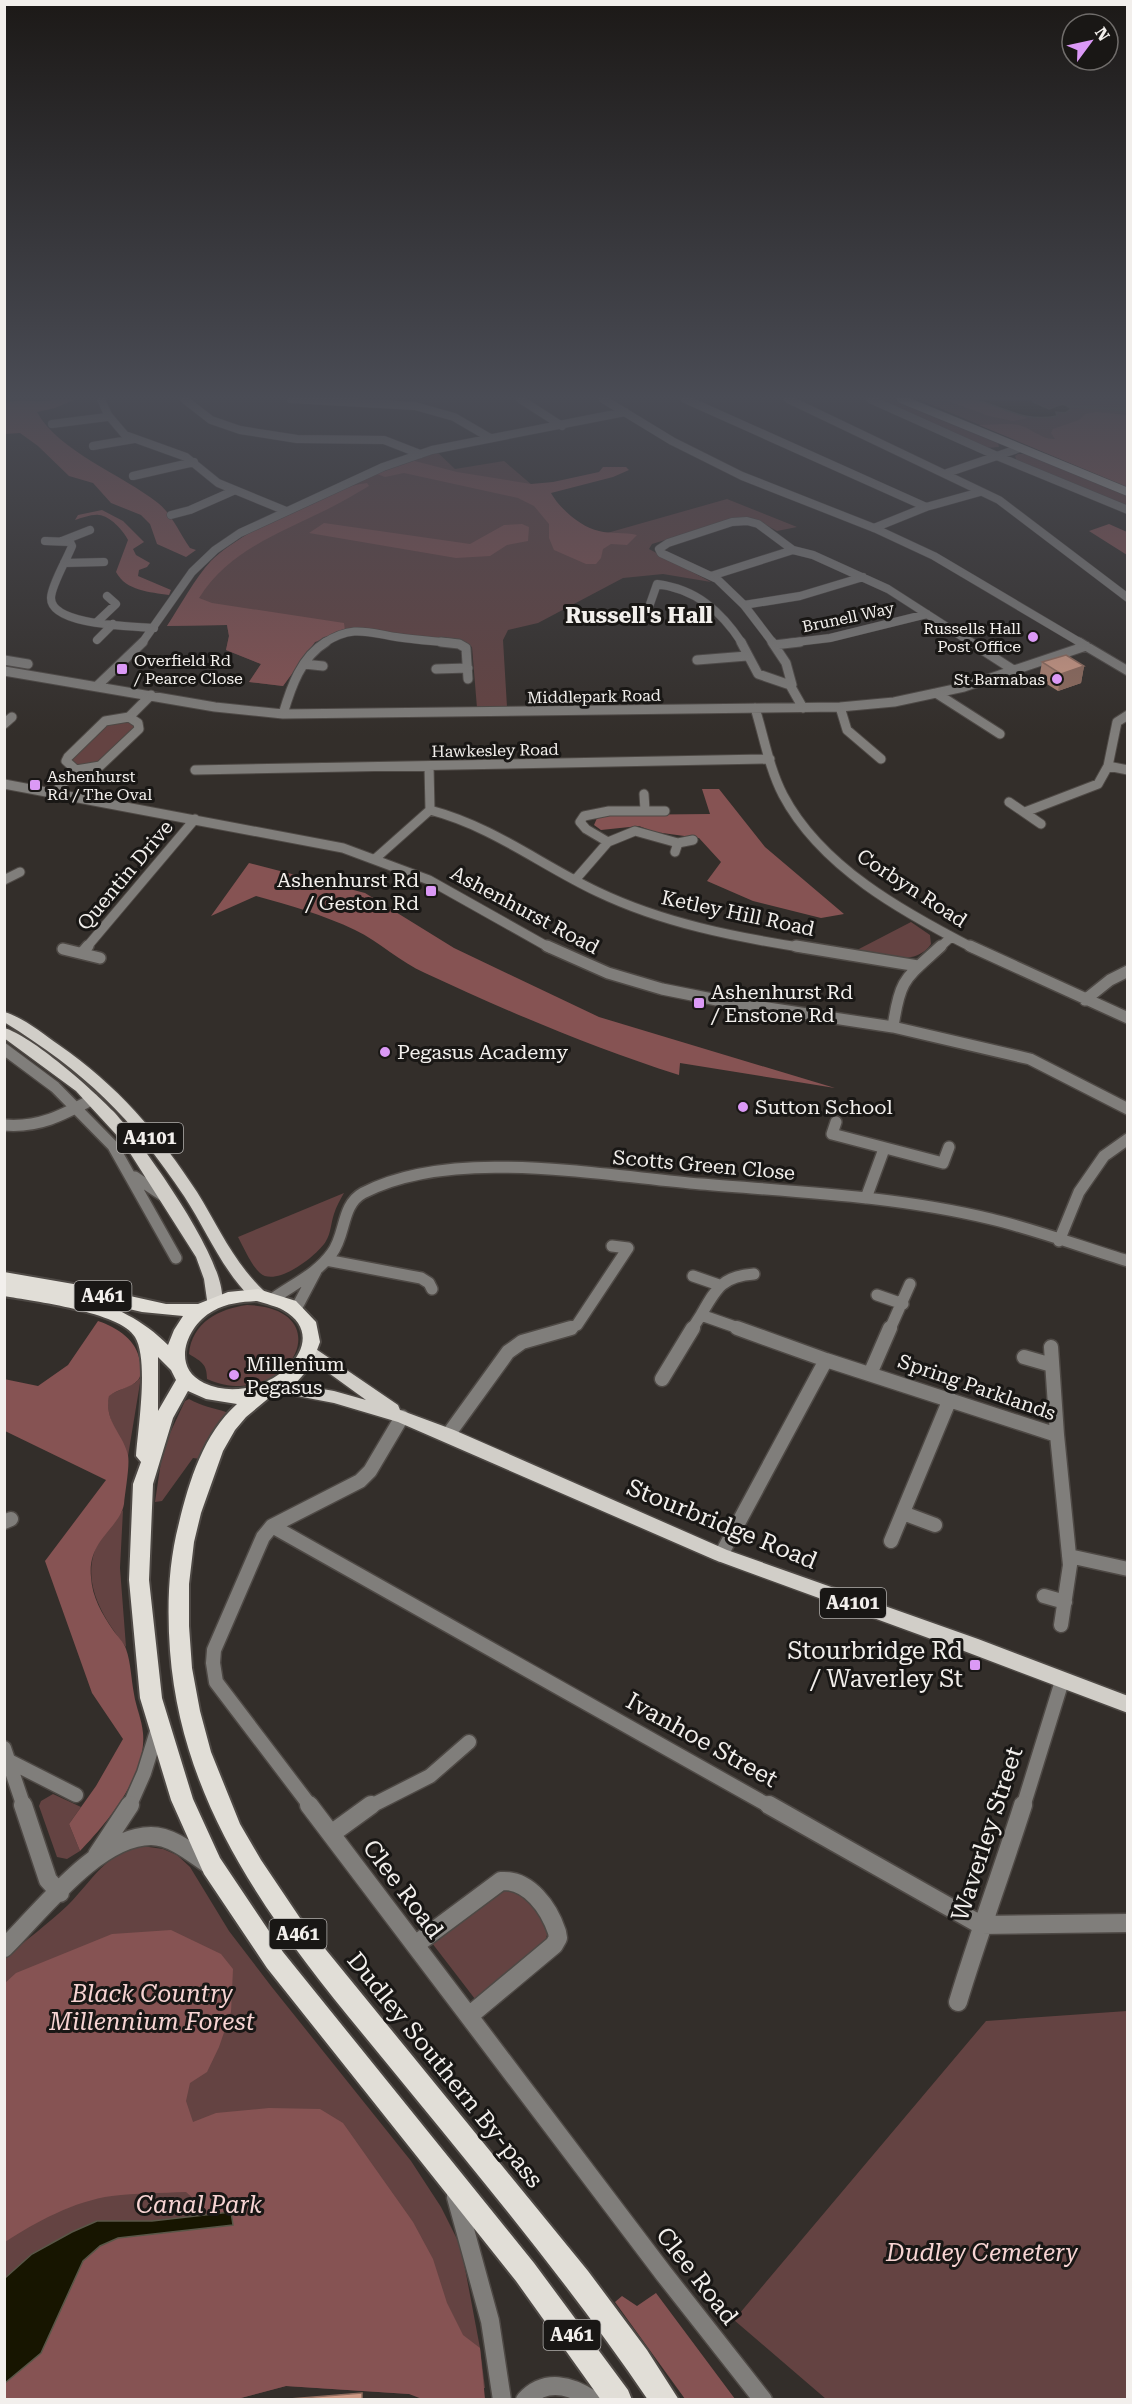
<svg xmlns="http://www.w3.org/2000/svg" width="1132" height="2404" font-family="'Roboto Serif',serif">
	<rect width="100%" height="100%" fill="#332e2a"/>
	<path fill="#644342" d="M875 399H891L998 443 999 447 986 448Z
		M918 399H1127V487Z
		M436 451 455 469 504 461 593 537 727 499 797 527 777 531 759 521 737 518 652 544 649 549 711 582 663 574 623 578 538 623 508 630 503 640 507 707 477 708 472 647 456 639 396 635 379 630 356 628 315 642 283 686 249 682 261 664 226 650 229 636 227 625 167 626 211 561 245 536 281 516 396 465Z
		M1018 454H1029L1127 495V506L1017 461 1015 456Z
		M126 720 135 726 134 729 98 765 76 766 71 760 107 722Z
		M911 922 930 935 931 944C915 968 880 955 857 950Z
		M344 1193C340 1200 336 1207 334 1214 331 1222 331 1233 326 1241 318 1255 276 1288 260 1273 251 1265 244 1248 238 1237Z
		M247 1305C344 1308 288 1414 207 1379 207 1364 202 1362 189 1354 192 1322 219 1309 247 1305Z
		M141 1377 128 1456C120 1436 104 1418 109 1395L135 1383Z
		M189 1399C202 1406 213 1408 226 1412V1414L211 1435 200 1459 193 1458 162 1501 155 1502 163 1448 185 1401Z
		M123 1510 120 1568 126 1647C100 1614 77 1576 102 1536 108 1527 116 1519 123 1510Z
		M53 1794 81 1807 69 1824 80 1851 67 1859 57 1857 39 1806 41 1801Z
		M142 1846 163 1849 177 1855 190 1867 229 1931 271 1986 411 2161 441 2207 461 2247 480 2348 485 2388 409 2394 286 2386 237 2399 5 2400V1958C26 1940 48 1924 68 1905 94 1879 104 1854 142 1846Z
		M505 1890C529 1891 536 1910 549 1928L545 1942 475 1999 432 1943Z
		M1127 2011V2399H826L734 2320 986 2021Z"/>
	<path fill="#865353" d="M58 399H76L55 408 37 412C58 451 123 475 158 503 171 513 180 534 190 548L196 550 186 557 157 544 150 524 141 515 111 503 93 483 69 476 38 446 20 433 5 434V403C22 398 40 404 58 399Z
		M943 399 980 401 1028 418 1013 421 989 416Z
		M1096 412 1127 415V487L979 425C991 425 1007 423 1019 425 1033 429 1042 440 1055 439L1051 433 1053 429 1079 420 1085 414Z
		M411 460 457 472 531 484 553 482 599 472 603 467H626L629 470 613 477 551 493C559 508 582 528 599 531 611 534 624 532 637 535L627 545 611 544 603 549 601 558 596 564H586L554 550 549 538V524L534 506 518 498 404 473 385 477 377 474Z
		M367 483 369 486C355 494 342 502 328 509 280 533 229 550 199 598L212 603 344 623 345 631 315 642 283 686 249 682 261 664 226 650 229 636 227 625 167 626C180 606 195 578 211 561 237 534 330 487 367 483Z
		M102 510 123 521 144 542 133 549 136 555 150 563 147 567 139 570 138 576 171 590 169 595C150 592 126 591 116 572L128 540C123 530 110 516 99 515 92 514 82 518 75 520L78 515Z
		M324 523 470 544 504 525 522 524 529 527 528 541 507 545 490 556 456 558 309 533Z
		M1109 524 1127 532V555L1089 531Z
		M702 789H719L765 847 844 914 821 918 753 901 707 881 721 862 699 838 655 832 639 826 601 830 594 825 597 818 609 815 710 814Z
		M249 863 365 893 454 948 599 1017 835 1088 680 1063 679 1075C591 1047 509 1012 425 973 400 962 380 942 355 930 324 915 289 905 256 896L211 916Z
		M98 1321C118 1328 137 1340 140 1362 141 1368 142 1375 138 1380 131 1388 117 1389 109 1396 104 1422 123 1433 128 1455 130 1466 125 1492 124 1504 120 1528 87 1540 91 1577 92 1597 102 1614 113 1630 117 1636 124 1642 126 1649 131 1663 131 1679 134 1694 136 1707 142 1720 143 1733 147 1775 107 1823 80 1851L69 1824 96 1786 123 1739 92 1693 45 1561 106 1480 5 1431 4 1379 38 1386 68 1365Z
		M171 1930 221 1954 233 1969 231 2012 219 2047 207 2072 190 2083 186 2101 193 2122 216 2113 269 2108 320 2109 343 2123 413 2222 433 2259 447 2303 463 2335 480 2348 485 2399H422L409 2394 286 2386 237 2399H5V2383L41 2353 83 2261 100 2246 118 2238 233 2224 231 2212 212 2215 186 2192C161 2193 136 2193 112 2196 74 2201 36 2222 5 2242V1983L16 1973 112 1934Z
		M656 2293 735 2399H685L615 2302 622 2296 637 2306Z"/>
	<path fill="#171500" stroke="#595647" stroke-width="1.5" d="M971 399H1031L1033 402 1049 409C1056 407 1063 400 1071 409L1065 413 1056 412 1057 416C1021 423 1003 405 971 399Z
		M231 2212 233 2225 118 2238 100 2246 83 2261 41 2353 5 2383V2278L32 2254 72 2232 97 2221H152Z"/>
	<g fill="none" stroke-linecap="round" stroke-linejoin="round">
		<path stroke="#595647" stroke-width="3" d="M1068 406 1128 410"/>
		<g stroke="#4e4945" stroke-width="9">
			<path id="minor-far4" d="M101 399 108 415 125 435 186 457 218 483 286 511
				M184 399 211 420 240 430 297 439 384 440 420 454
				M291 399 415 406 454 417 490 438
				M520 399 562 426
				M603 399 672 441 742 476 874 528 934 556 1081 643
				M685 399 926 507
				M788 399 999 500 1128 598
				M870 399 997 456 1128 510
				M52 424 107 417
				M93 446 134 439
				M947 473 1020 448
				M133 476 194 462
				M171 515 190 510 233 491
				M874 528 926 507 980 492
				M45 541 70 542 72 546C67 559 51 586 51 598 51 626 134 626 154 628
				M62 541 90 530
				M64 563 104 562
				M711 576 793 550
				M650 604 657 584C696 589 721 611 742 643
				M744 605 800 596 863 577
				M97 622 116 604 107 596
				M97 640 113 624
				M142 643 192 572 215 550 240 533 383 467 432 450 625 412
				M324 643C352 625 366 632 396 637 415 640 434 641 453 643
				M773 643 744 605 717 579 661 553 659 549 668 543 732 522 747 521 758 524 793 550 813 555 888 589 972 643
				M788 643 830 638 927 614"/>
		</g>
		<g stroke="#4e4945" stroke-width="11">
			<path id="minor-far3" d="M441 642 459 644 466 648 468 679
				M741 642 758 674 790 685 803 708
				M772 642 786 663 792 685
				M970 642 1015 671
				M1079 642 1128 671
				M774 645 800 642
				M4 660 28 664
				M697 660 747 656
				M304 664 323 666
				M436 669 468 668
				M4 671 215 707 283 714 840 707 894 702 964 687 1086 646
				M97 686 143 642
				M936 693 1000 734
				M840 707 847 730 881 759
				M755 708C764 737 769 768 783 795 821 867 903 912 973 948
				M283 714C291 687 301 657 326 642
				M4 724 12 717
				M1108 766 1128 770
				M76 770 66 761 68 757 105 721 129 717
				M195 770 770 759
				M4 784 343 848 429 880 550 948
				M54 793 76 770 100 766 139 729 138 723 129 717 151 695
				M644 794 645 810
				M1009 802 1041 824
				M430 810C494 827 539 864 598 892 663 923 735 937 805 948
				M1025 812 1098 784 1108 766 1117 722 1128 715
				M608 842 635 831 678 843
				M675 852 678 843 693 840
				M376 858 430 810 429 766
				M4 880 20 872
				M575 880 608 842 586 829 580 822 584 816 609 811H665
				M86 948 195 819
				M939 948 950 938"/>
		</g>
		<g stroke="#4e4945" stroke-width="14">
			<path id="minor-far2" d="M547 946 608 973 662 989 722 1001 893 1027 1030 1059 1128 1109
				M796 946 918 966
				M970 946 1128 1018
				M63 949 100 958
				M82 953 88 946
				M1085 1000 1110 980 1128 971
				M893 1027C900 978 905 979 941 946
				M4 1049 55 1087 113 1146 176 1258
				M836 1122 832 1134 943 1163 949 1147
				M4 1125C39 1128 63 1115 93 1099
				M135 1177 168 1199
				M866 1198 884 1149
				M1059 1241 1079 1192 1104 1156 1128 1139
				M326 1260 421 1278 429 1283 432 1289
				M693 1276 719 1285
				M877 1295 903 1304
				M274 1298C294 1284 318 1273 332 1253 346 1235 341 1205 363 1193 453 1146 603 1176 701 1184 798 1192 896 1196 991 1219 1037 1230 1082 1247 1128 1261
				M296 1309 316 1271
				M701 1315C716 1289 722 1276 754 1274
				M567 1329 577 1325 628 1248 612 1246
				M692 1329 701 1315 741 1329
				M890 1329 910 1284"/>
		</g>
		<g stroke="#4e4945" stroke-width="17">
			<path id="minor-far1" d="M737 1328 826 1360 1057 1435 1070 1565 1061 1625
				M1051 1347 1057 1435
				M1024 1357 1052 1365
				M870 1374 890 1328
				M662 1379 693 1328
				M448 1435 508 1352 522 1342 571 1328
				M903 1513 935 1525
				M4 1522 11 1519
				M272 1526 771 1807
				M891 1541 950 1399
				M721 1555 826 1360
				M1069 1556 1128 1569
				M1044 1596 1065 1602
				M4 1748 24 1807
				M9 1761 76 1795
				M129 1807 144 1773 158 1728
				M311 1807 216 1682 213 1663 214 1650 263 1537 272 1526 360 1481 370 1471 402 1417
				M369 1807 430 1776 469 1742
				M1023 1807 1062 1681"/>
		</g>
		<g stroke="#4e4945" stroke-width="21">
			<path id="minor" d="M23 1805 48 1880 60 1893
				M309 1805 664 2274 763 2400
				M769 1805 981 1925 1128 1923
				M331 1834 371 1805
				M97 1855 130 1805
				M415 1945 501 1881C529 1879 549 1908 557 1932L558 1938 554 1945 469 2016
				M4 1948C40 1913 97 1836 151 1836 172 1836 192 1853 208 1864
				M958 2002C978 1936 1002 1871 1023 1805
				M456 2197 490 2321 502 2400
				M525 2400C545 2378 571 2385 593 2400"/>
		</g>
		<g stroke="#4e4945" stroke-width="9">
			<path id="secondary" d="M901 399 1128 492"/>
		</g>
		<g stroke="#4e4945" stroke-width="3">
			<path id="primary" d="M4 1012C23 1017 43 1034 59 1045 116 1084 160 1135 197 1192 218 1226 234 1263 264 1291L266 1295 264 1299H252C222 1270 207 1231 184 1196 132 1118 85 1072 4 1022Z
				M4 1028C31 1035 93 1090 113 1111 138 1137 238 1274 220 1307H208L204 1279 196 1257 123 1142 76 1091 4 1038Z
				M310 1345 398 1405 400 1410 454 1430 727 1550 978 1639 1128 1696V1713L964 1651 715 1560 398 1422 334 1403 271 1391 269 1387 271 1383 277 1381 334 1391 366 1400 304 1355 302 1351 304 1347Z"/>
		</g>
		<g stroke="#4e4945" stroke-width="4">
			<path id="trunk" d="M4 1272 85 1286 166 1304H198L228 1292 258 1289 296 1301 316 1322 320 1342 311 1366 295 1384 270 1397 246 1417 235 1430 223 1451 201 1513 194 1542 189 1584V1626L192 1668 200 1711 211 1752 240 1824 261 1860 300 1918 588 2271 647 2350 679 2400H648C577 2295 496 2197 416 2099 306 1963 184 1834 170 1651 167 1608 168 1565 179 1523 189 1481 204 1433 237 1404L206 1399 188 1391 173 1418 153 1484 149 1580 162 1698 193 1799 220 1858 283 1952 534 2263 628 2390 632 2400H601L516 2281 267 1968 204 1874 171 1800 140 1698 129 1580 133 1484 141 1462 136 1456C138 1428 149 1360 135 1337 121 1312 32 1301 4 1296ZM81 1298 142 1312 183 1316 174 1330 168 1345C143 1320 115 1306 81 1298ZM257 1301C266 1304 276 1306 283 1310 340 1342 261 1410 204 1383 170 1367 187 1325 213 1311 227 1303 242 1302 257 1301ZM158 1357 171 1370 176 1380 158 1411Z"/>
		</g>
		<use href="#minor-far4" stroke="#807e7b" stroke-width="8"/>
		<use href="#minor-far3" stroke="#807e7b" stroke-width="9"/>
		<use href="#minor-far2" stroke="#807e7b" stroke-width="11"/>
		<use href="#minor-far1" stroke="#807e7b" stroke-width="14"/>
		<use href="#minor" stroke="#807e7b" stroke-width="18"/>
		<use href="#secondary" stroke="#adaba6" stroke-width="8"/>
		<use href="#primary" fill="#d1cec8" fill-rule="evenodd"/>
		<use href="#trunk" fill="#e1ded7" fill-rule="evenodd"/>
	</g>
	<path fill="#b18473" d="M1042 662 1084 666 1081 683 1058 691 1039 679Z"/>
	<path fill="#906c5e" d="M1084 666 1081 683 1058 691 1061 674Z"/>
	<path fill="#ce9a86" stroke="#906c5e" stroke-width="1.5" d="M1066 655 1084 666 1061 674 1042 662Z
		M362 2393V2400H290V2399Z"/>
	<linearGradient id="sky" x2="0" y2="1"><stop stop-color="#1c1917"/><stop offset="0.54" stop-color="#4a4c55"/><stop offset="1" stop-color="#4a4c55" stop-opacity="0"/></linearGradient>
	<rect width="1132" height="736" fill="url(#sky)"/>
	<g fill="#db99f6" stroke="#191715" stroke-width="2">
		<circle cx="1033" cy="637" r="6"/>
		<rect x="116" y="663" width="12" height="12" rx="3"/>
		<circle cx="1057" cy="679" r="6"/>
		<rect x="29" y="779" width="12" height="12" rx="3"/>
		<rect x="425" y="885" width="12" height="12" rx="3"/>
		<rect x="693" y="997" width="12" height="12" rx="3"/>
		<circle cx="385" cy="1052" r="6"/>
		<circle cx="743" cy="1107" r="6"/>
		<circle cx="234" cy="1375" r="6"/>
		<rect x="969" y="1659" width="12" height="12" rx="3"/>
	</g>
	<g text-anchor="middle" stroke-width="6" stroke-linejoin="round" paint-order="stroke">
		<g font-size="16" fill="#f2efec" stroke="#191715">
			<text transform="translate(848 617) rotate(-12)" y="6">Brunell Way</text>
			<text transform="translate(594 696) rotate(-1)" y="6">Middlepark Road</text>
			<text transform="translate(495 750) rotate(-1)" y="6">Hawkesley Road</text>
		</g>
		<g font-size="16" fill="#f2efec" stroke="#191715" text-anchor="end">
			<text x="1021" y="634">Russells Hall<tspan x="1021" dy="18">Post Office</tspan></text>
			<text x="134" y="666" text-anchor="start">Overfield Rd<tspan x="134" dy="18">/ Pearce Close</tspan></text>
			<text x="1045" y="685">St Barnabas</text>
			<text x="47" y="782" text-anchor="start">Ashenhurst<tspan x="47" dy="18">Rd / The Oval</tspan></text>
		</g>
		<g fill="#191715" stroke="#b1aeac" stroke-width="1.5">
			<rect x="117" y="1123" width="66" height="30" rx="4.5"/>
			<rect x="74.5" y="1281" width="57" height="30" rx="4.5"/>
			<rect x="820" y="1588" width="66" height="30" rx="4.5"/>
			<rect x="269.5" y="1919" width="57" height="30" rx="4.5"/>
			<rect x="543.5" y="2320" width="57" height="30" rx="4.5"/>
		</g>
		<g font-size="18" font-weight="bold" fill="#f2efec">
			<text x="150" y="1144">A4101</text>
			<text x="103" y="1302">A461</text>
			<text x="853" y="1609">A4101</text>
			<text x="298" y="1940">A461</text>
			<text x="572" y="2341">A461</text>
		</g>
		<g font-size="20" fill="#f2efec" stroke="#191715">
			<text transform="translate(125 875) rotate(-50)" y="7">Quentin Drive</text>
			<text transform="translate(912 888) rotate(33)" y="7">Corbyn Road</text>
			<text transform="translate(525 910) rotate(28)" y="7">Ashenhurst Road</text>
			<text transform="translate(738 913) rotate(12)" y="7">Ketley Hill Road</text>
			<text transform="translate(704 1165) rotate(5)" y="7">Scotts Green Close</text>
			<text transform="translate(977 1387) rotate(19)" y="7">Spring Parklands</text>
		</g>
		<g font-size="20" fill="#f2efec" stroke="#191715" text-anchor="start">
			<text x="419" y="887" text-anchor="end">Ashenhurst Rd<tspan x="419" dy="23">/ Geston Rd</tspan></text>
			<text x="711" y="999">Ashenhurst Rd<tspan x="711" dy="23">/ Enstone Rd</tspan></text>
			<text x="397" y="1059">Pegasus Academy</text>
			<text x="755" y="1114">Sutton School</text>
			<text x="246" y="1371">Millenium<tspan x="246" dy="23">Pegasus</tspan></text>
		</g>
		<g font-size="22" font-weight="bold" fill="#f2efec" stroke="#191715">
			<text x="639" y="623">Russell's Hall</text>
		</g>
		<g font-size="24" fill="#f2efec" stroke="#191715">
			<text transform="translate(722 1524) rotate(22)" y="8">Stourbridge Road</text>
			<text transform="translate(702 1740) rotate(29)" y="8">Ivanhoe Street</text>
			<text transform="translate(987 1834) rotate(-72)" y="8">Waverley Street</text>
			<text transform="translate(403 1889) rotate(53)" y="8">Clee Road</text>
			<text transform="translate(445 2070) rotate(51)" y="8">Dudley Southern By-pass</text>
			<text transform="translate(697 2276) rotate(52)" y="8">Clee Road</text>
		</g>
		<g font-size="24" fill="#f2efec" stroke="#191715" text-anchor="end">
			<text x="963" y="1659">Stourbridge Rd<tspan x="963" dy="28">/ Waverley St</tspan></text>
		</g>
		<g font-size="24" font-style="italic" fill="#f7d4d3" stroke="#191715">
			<text x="152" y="2002">Black Country<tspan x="152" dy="28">Millennium Forest</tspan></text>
			<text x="199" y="2213">Canal Park</text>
			<text x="982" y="2261">Dudley Cemetery</text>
		</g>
	</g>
	<rect width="1132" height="2404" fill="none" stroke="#f2efec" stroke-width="12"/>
	<g transform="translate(1090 42) rotate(57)"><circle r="28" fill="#191715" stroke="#706d6b" stroke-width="1.5"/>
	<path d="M0-4.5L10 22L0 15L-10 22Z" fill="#db99f6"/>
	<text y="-9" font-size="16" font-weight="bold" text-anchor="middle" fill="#f2efec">N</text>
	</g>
</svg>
